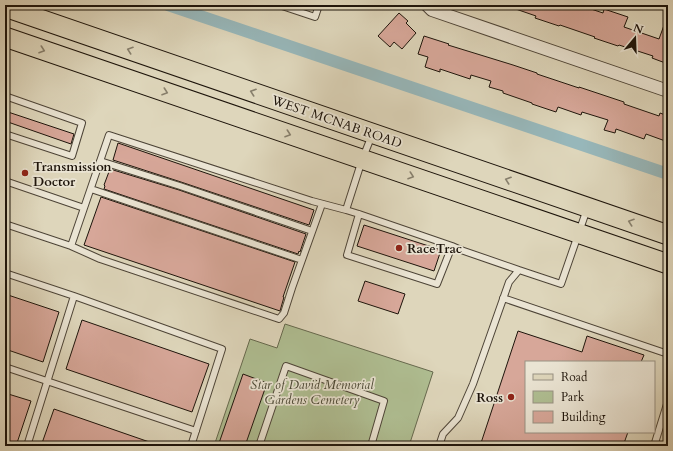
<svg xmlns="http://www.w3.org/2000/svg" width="673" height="451" font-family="Cardo,serif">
	<rect width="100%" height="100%" fill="#ded6bb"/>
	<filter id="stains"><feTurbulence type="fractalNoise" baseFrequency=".005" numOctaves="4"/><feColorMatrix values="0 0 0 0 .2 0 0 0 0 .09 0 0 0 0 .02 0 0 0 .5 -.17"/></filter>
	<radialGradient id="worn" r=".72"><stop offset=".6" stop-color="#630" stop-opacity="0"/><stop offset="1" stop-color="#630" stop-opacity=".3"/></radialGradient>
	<path fill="#afbe92" stroke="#66694e" d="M285 324 433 372 409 446H214L250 339 277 348Z"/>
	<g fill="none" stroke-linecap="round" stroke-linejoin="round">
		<path stroke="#97b7ba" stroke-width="12" d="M168 5 668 174"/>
	</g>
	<path fill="#d7a799" stroke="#1d140b" d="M508 5H579L603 13 604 9 628 17 624 27 659 39 667 17H668V64L652 58 653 56 619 45 618 46 594 38 595 37 560 25 559 26 535 18 536 16 507 6Z
		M399 13 408 21 406 23 416 33 402 49 394 42 390 47 378 36Z
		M424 36 449 44 448 45 513 65 537 73V74L579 88V87L624 102V104L659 116 660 113 668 116 665 125 668 126V142L646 134 644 139 616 129 615 133 604 130 608 120 582 112 581 115 558 107 556 112 532 104V103L503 93V91L489 87 491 81 471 75 470 79 440 69V72L425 67 428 57 418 54Z
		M5 111 74 134 71 144 5 121Z
		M118 143 314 210 309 225 181 182 113 160Z
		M110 169 179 190 306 234 300 252 299 251 298 254 104 189 105 186 104 185Z
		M101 197 295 262 283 297H284L280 311 84 245Z
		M364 225 441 250 434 271 357 246Z
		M365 281 405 294 398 314 358 301Z
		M5 294 59 312 43 362 5 349Z
		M82 320 209 364 192 412 66 369Z
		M518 331 582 352 587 336 644 355 641 362H526V432H628L623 446H480Z
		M243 374 267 383 245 446H218Z
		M5 393 31 401 16 446H5Z
		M54 409 158 445V446H41Z"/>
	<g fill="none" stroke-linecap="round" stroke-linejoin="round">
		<g stroke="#4d4437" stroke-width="8">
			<path id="service" d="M279 5 315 17 319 5
				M5 96 82 123 72 156 5 134
				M100 161 180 186 312 231
				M5 181 84 208
				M91 189 302 260
				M359 214 347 255 437 284 452 246 359 214 346 210 362 160 372 135
				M5 224 71 246 109 135 312 201 346 210
				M71 246 100 259 279 319 284 313 292 288 322 204
				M452 246 461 250 519 270
				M5 273 74 296
				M503 298 668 354
				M5 367 196 431
				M27 446 74 296 222 349 191 446
				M259 446 286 366 384 401 371 446
				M439 446 443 434 458 418 473 384 509 282 519 270 561 284 587 209
				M654 446 668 401"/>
		</g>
		<g stroke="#4d4437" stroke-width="14">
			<path id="minor" d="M427 5 432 10 668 91"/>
		</g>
		<g stroke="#1d140b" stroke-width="21">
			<path id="primary" d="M5 7 668 235
				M5 37 668 264"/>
		</g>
		<use href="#service" stroke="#eae4d3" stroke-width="6"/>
		<use href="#minor" stroke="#eae4d3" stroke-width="12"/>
		<use href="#primary" stroke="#ded6bb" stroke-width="19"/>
	</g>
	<defs><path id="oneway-chevron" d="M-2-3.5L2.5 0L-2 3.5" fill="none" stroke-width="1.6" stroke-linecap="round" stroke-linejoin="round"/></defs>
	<g stroke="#877f6c">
		<use href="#oneway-chevron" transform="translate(42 50) rotate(19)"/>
		<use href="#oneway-chevron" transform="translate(130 50) rotate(-161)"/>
		<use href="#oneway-chevron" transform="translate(165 92) rotate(19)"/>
		<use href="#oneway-chevron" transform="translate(253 92) rotate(-161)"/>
		<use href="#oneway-chevron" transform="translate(288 134) rotate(19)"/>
		<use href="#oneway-chevron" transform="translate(411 176) rotate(19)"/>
		<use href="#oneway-chevron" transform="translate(508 180) rotate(-161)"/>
		<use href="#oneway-chevron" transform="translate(631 222) rotate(-161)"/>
	</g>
	<g fill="#8f2418" stroke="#eae4d3" stroke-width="1.5">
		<circle cx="25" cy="173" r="4"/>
		<circle cx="399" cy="248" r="4"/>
		<circle cx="511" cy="397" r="4"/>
	</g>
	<g text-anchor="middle" stroke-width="3.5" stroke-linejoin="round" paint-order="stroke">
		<g font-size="13" fill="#1d140b" stroke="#eae4d3">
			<text transform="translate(337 121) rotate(19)" y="5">WEST MCNAB ROAD</text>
		</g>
		<g font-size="13" font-weight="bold" fill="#1d140b" stroke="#eae4d3" text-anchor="start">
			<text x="33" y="171">Transmission<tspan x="33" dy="15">Doctor</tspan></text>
			<text x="407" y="253">RaceTrac</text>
			<text x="503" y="402" text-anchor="end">Ross</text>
		</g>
		<g font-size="13" font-style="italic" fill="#494734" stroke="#eae4d3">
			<text x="312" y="389">Star of David Memorial<tspan x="312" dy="15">Gardens Cemetery</tspan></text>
		</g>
	</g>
	<rect width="673" height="451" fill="none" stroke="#ded6bb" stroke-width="20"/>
	<rect x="6" y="6" width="661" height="439" fill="none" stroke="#1d140b" stroke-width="2"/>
	<rect x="10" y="10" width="653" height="431" fill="none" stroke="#1d140b"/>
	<rect x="525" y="361" width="130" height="72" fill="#eae4d3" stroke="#989183"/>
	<rect x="533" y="374" width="20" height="6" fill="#ded6bb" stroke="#989183"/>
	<text x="561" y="381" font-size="12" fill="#1d140b">Road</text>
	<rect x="533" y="391" width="20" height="12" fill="#afbe92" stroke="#989183"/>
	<text x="561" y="401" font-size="12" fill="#1d140b">Park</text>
	<rect x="533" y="411" width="20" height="12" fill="#d7a799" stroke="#989183"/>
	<text x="561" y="421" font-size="12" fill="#1d140b">Building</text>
	<g transform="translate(635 38) rotate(19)" stroke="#eae4d3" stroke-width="3" paint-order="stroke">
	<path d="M0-3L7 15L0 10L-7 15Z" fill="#1d140b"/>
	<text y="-6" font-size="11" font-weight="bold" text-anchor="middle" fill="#1d140b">N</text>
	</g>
	<rect width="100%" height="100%" filter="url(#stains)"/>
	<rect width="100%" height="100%" fill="url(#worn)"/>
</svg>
